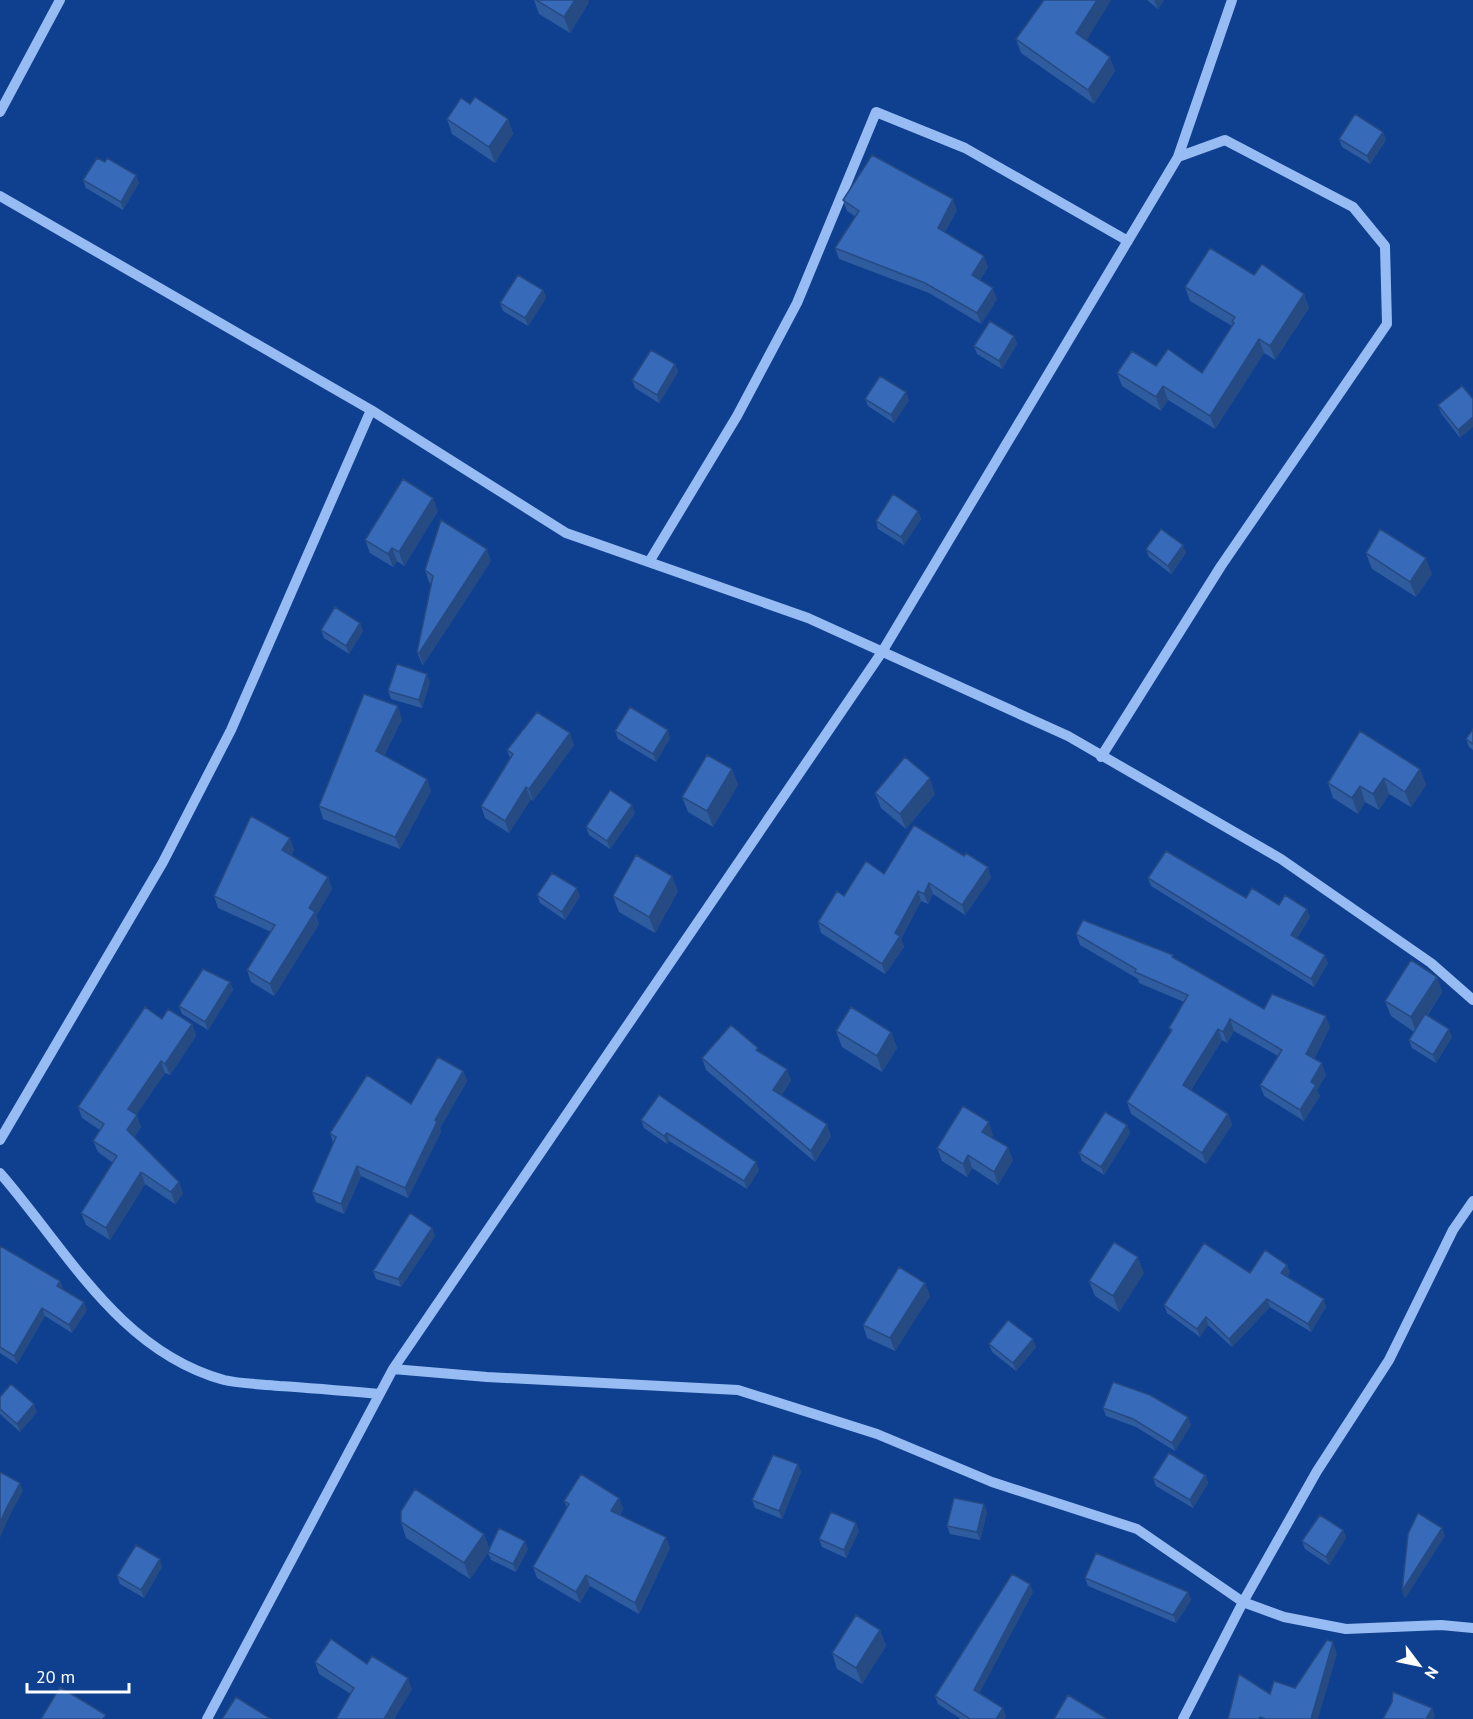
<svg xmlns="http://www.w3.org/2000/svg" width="1473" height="1719" font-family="'PT Sans',sans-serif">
	<rect width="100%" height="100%" fill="#0f408f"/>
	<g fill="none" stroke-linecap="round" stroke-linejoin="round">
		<path stroke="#97bcf3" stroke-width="10" d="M0 112 60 0
			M0 196 371 410 566 533 808 618 1068 736 1281 859 1431 963 1473 1000
			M649 562 737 416 797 303 876 112 965 148 1128 241
			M1101 757 1221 566 1387 324 1385 246 1353 207 1225 140 1178 157
			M0 1140 163 862 231 730 371 410
			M0 1173C67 1250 119 1351 224 1380 241 1384 261 1384 279 1386 312 1388 346 1391 379 1394
			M393 1369 882 652 1178 157 1232 0
			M207 1719 393 1369 487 1377 738 1390 877 1434 992 1482 1137 1529 1243 1602 1284 1617 1346 1629 1441 1625 1473 1628
			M1183 1719 1243 1602 1317 1471 1389 1360 1453 1230 1473 1201"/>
	</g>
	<path fill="#2f5b9f" d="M534 0H588L589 2 570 33 539 14Z
		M1147 0H1164L1158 9Z
		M1016 39 1086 40 1115 71 1094 104 1021 53Z
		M470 104 508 119 513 134 495 163 452 134 447 119Z
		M1383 132 1386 140 1370 164 1342 147 1339 139Z
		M105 162 139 183 123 210 86 188 83 180Z
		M843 200 957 210 945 232 988 267 980 280 997 299 981 324 929 293 839 259 835 248 856 217 847 211Z
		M1254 275 1304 294 1309 308 1275 360 1264 353 1215 429 1168 400 1161 411 1122 386 1117 373H1202L1232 326 1190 301 1185 287Z
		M543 290 546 298 528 326 503 311 500 303Z
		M1014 336 1017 344 1002 369 977 354 974 346Z
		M675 364 678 372 659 403 635 388 632 380Z
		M1462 386 1460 438 1441 413 1438 405Z
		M865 399 909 400 894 423 868 406Z
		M438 511 404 566 397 561 393 567 370 553 365 540Z
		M918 511 921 519 904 545 878 529 876 521Z
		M1146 549 1186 553 1171 574 1149 557Z
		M1366 553 1432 574 1416 597 1372 569Z
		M491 561 423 665 422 664 417 652 431 584 429 582 425 570Z
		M321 630 363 631 349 654 324 638Z
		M430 682 422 708 391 699 388 691Z
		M402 719 384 756 427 779 431 791 400 849 323 819 319 806Z
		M1473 729V750L1469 747 1466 739Z
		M615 731 670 738 656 762 618 739Z
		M574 745 533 801 531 799 509 833 485 818 481 806 510 758 507 750Z
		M732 769 738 785 713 827 688 812 682 797Z
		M1420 769 1426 785 1411 807 1389 794 1379 810 1365 802 1358 814 1333 798 1328 783Z
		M875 793 935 794 906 829 881 808Z
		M635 813 610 849 589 835 586 827Z
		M290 838 294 850 291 855 328 877 332 889 316 916 319 924 274 996 251 982 247 970 271 932 218 908 214 896Z
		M964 856 988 867 991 878 965 915 933 894 928 904 921 901 901 939 904 947 885 974 821 933 818 922 844 896 884 874Z
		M1148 878 1279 905 1310 917 1297 938 1328 963 1314 987 1151 886Z
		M678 891 655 933 619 912 613 896Z
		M537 895 580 896 565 920 540 903Z
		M1076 934 1174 959 1264 1009 1330 1027 1314 1059 1326 1075 1317 1090 1320 1096 1304 1121 1264 1096 1260 1085 1278 1056 1234 1031 1227 1043 1222 1040 1191 1090 1228 1114 1232 1125 1206 1164 1131 1114 1127 1102 1171 1032 1169 1028 1184 1002 1139 983 1138 979 1080 945Z
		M1437 977 1442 992 1428 1015 1452 1037 1436 1063 1412 1048 1409 1040 1414 1032 1391 1016 1385 1001Z
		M230 982 233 990 208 1030 182 1014 179 1006Z
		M162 1019 192 1024 196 1036 170 1075 165 1073 136 1115 141 1127 134 1137 179 1182 183 1194 175 1204 145 1184 110 1240 86 1225 81 1213 113 1163 98 1152 93 1141 100 1130 82 1118 78 1107Z
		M836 1031 891 1032 897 1048 882 1072 842 1047Z
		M759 1052 791 1080 781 1096 831 1136 815 1162 706 1070 702 1058Z
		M463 1071 467 1081 440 1128 441 1132 408 1198 361 1176 344 1214 316 1202 312 1192 333 1143 330 1133 411 1104Z
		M641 1120 759 1170 747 1189 669 1141 667 1144 644 1128Z
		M1127 1125 1130 1133 1104 1175 1082 1161 1079 1153Z
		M993 1135 992 1137 1013 1160 998 1185 972 1168 967 1177 942 1161 937 1148Z
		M435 1236 401 1287 376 1279 373 1271Z
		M0 1246 60 1281 63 1289 87 1310 72 1333 45 1316 17 1364 0 1353Z
		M1287 1265 1290 1273 1287 1277 1326 1307 1311 1332 1270 1307 1232 1347 1208 1325 1200 1337 1167 1313 1164 1305 1250 1273Z
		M1144 1273 1119 1312 1095 1296 1089 1281Z
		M925 1283 930 1296 895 1351 867 1338 863 1325Z
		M989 1344 1036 1347 1016 1371 992 1352Z
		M0 1397 37 1412 20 1432 0 1414Z
		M1103 1408 1191 1425 1175 1451 1136 1427 1106 1416Z
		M798 1464 801 1472 782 1519 755 1508 752 1500Z
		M1205 1475 1208 1483 1193 1508 1156 1486 1153 1478Z
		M619 1498 623 1509 620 1515 670 1548 639 1614 590 1586 580 1603 537 1578 533 1567 567 1508 564 1501Z
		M987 1512 980 1540 950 1534 947 1526Z
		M401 1522 484 1534 489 1549H528L516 1572 491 1560 488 1553 470 1579 406 1538Z
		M856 1523 859 1531 846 1558 822 1547 819 1539Z
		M1343 1530 1346 1538 1329 1565 1305 1549 1302 1541Z
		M162 1567 144 1598 120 1584 117 1576Z
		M1085 1578 1188 1592 1191 1600 1176 1623 1088 1586Z
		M1033 1592 979 1693 1006 1716 1004 1719H961L938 1704 935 1696Z
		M880 1630 886 1646 862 1684 837 1669 832 1653Z
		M315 1662 367 1664 412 1689 394 1719H336L351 1694 319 1674Z"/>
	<path fill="#264a82" d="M575 0H588L589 2 570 33 564 17Z
		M1097 0H1111L1082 48 1076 33Z
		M1154 0H1164L1158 9Z
		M1110 57 1115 71 1094 104 1088 90Z
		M508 119 513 134 495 163 489 147Z
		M1383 132 1386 140 1370 164 1367 156Z
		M136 175 139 183 123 210 121 202Z
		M953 199 957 210 942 238 938 228Z
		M984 256 988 267 976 286 972 275Z
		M993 288 997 299 981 324 977 313Z
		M543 290 546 298 528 326 525 318Z
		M1304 294 1309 308 1275 360 1270 346Z
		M1014 336 1017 344 1002 369 999 361Z
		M1259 339 1264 353 1215 429 1210 416Z
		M675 364 678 372 659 403 657 395Z
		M1163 386 1168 400 1161 411 1156 397Z
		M906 392 909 400 894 423 891 415Z
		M1473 417V427L1460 438 1458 430Z
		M433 498 438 511 404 566 399 552Z
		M918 511 921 519 904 545 901 537Z
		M1183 545 1186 553 1171 574 1168 566Z
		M392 548 397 561 393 567 388 554Z
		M487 549 491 561 423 665 419 653Z
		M1426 558 1432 574 1416 597 1410 582Z
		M360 623 363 631 349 654 346 646Z
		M427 674 430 682 422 708 419 700Z
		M398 706 402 719 380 764 376 751Z
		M668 730 670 738 656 762 653 754Z
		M570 733 574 745 533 801 529 789Z
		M732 769 738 785 713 827 707 811Z
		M1420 769 1426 785 1411 807 1405 792Z
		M930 778 935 794 906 829 900 814Z
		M1384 778 1389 794 1379 810 1373 794Z
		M427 779 431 791 400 849 395 837Z
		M1360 786 1365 802 1358 814 1352 798Z
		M526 787 531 799 509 833 505 821Z
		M632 805 635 813 610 849 607 841Z
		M290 838 294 850 286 862 282 850Z
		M988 867 991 878 965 915 962 905Z
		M672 876 678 891 655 933 649 917Z
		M328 877 332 889 316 916 319 924 274 996 270 984 309 908Z
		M929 883 933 894 928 904 924 894Z
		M577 888 580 896 565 920 562 912Z
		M918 891 921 901 901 939 904 947 885 974 882 964 895 933Z
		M1307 909 1310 917 1294 943 1291 935Z
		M1325 955 1328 963 1314 987 1311 979Z
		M1437 977 1442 992 1416 1033 1411 1017Z
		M230 982 233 990 208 1030 205 1022Z
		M1326 1016 1330 1027 1311 1066 1306 1054Z
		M1230 1019 1234 1031 1227 1043 1223 1032Z
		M192 1024 196 1036 170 1075 165 1064Z
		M1218 1029 1222 1040 1187 1096 1183 1085Z
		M1449 1029 1452 1037 1436 1063 1433 1055Z
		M891 1032 897 1048 882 1072 877 1056Z
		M161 1061 165 1073 132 1121 128 1109Z
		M1322 1063 1326 1075 1317 1090 1320 1096 1304 1121 1300 1110 1311 1082Z
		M787 1069 791 1080 777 1102 773 1090Z
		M463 1071 467 1081 440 1128 441 1132 408 1198 405 1188 435 1120Z
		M1228 1114 1232 1125 1206 1164 1202 1153Z
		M137 1115 141 1127 131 1142 127 1130Z
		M989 1122 993 1135 987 1145 982 1132Z
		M827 1124 831 1136 815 1162 811 1151Z
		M1127 1125 1130 1133 1104 1175 1101 1167Z
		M667 1133 669 1141 667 1144 664 1136Z
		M1008 1147 1013 1160 998 1185 994 1172Z
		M968 1155 972 1168 967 1177 963 1164Z
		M756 1162 759 1170 747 1189 744 1181Z
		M357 1166 361 1176 344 1214 341 1204Z
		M141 1172 145 1184 110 1240 106 1228Z
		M179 1182 183 1194 175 1204 171 1192Z
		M432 1228 435 1236 401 1287 398 1279Z
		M1138 1257 1144 1273 1119 1312 1113 1296Z
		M1287 1265 1290 1273 1284 1281 1281 1273Z
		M60 1281 63 1289 57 1286Z
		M925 1283 930 1296 895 1351 890 1338Z
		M1267 1299 1270 1307 1232 1347 1229 1339Z
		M1324 1299 1326 1307 1311 1332 1308 1324Z
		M84 1302 87 1310 72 1333 69 1325Z
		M42 1308 45 1316 17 1364 14 1356Z
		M1206 1317 1208 1325 1200 1337 1197 1329Z
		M1033 1339 1036 1347 1016 1371 1013 1363Z
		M34 1404 37 1412 20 1432 17 1424Z
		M1188 1417 1191 1425 1175 1451 1172 1443Z
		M798 1464 801 1472 782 1519 779 1511Z
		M1205 1475 1208 1483 1193 1508 1190 1500Z
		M20 1483 23 1491 9 1517 0 1538V1523L6 1509Z
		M619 1498 623 1509 615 1522 611 1511Z
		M984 1504 987 1512 980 1540 977 1532Z
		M856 1523 859 1531 846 1558 844 1550Z
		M1442 1528 1445 1536 1405 1599 1402 1591Z
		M1343 1530 1346 1538 1329 1565 1326 1557Z
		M484 1534 490 1550 470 1579 464 1563Z
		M666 1537 670 1548 639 1614 635 1603Z
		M525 1541 528 1549 516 1572 513 1564Z
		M160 1559 162 1567 144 1598 141 1590Z
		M586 1575 590 1586 580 1603 576 1592Z
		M1030 1584 1033 1592 977 1698 974 1690Z
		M1188 1592 1191 1600 1176 1623 1173 1615Z
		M880 1630 886 1646 862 1684 856 1668Z
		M1333 1642 1337 1654 1318 1719H1311Z
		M408 1678 412 1689 394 1719H384Z
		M1003 1708 1006 1716 1004 1719H996Z
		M1432 1708 1435 1716 1433 1719H1426Z"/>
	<path fill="#376ab9" stroke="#264a82" stroke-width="1.5" d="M536 0H575L564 17Z
		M1044 0H1097L1076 33 1110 57 1088 90 1016 39Z
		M475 97 508 119 489 147 447 119 461 98 470 104Z
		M1355 114 1383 132 1367 156 1339 139Z
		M872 155 953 199 938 228 984 256 972 275 993 288 977 313 925 283 835 248 859 211 843 200Z
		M97 158 105 162 107 158 136 175 121 202 83 180Z
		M1210 248 1254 275 1262 264 1304 294 1270 346 1259 339 1210 416 1163 386 1156 397 1117 373 1132 351 1156 366 1168 349 1202 373 1234 323 1232 322 1235 317 1185 287Z
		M518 275 543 290 525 318 500 303Z
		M990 321 1014 336 999 361 974 346Z
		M651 350 675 364 657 395 632 380Z
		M880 376 906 392 891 415 865 399Z
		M1462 386 1473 399V417L1458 430 1438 405Z
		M403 479 433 498 399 552 392 548 388 554 365 540Z
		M893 494 918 511 901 537 876 521Z
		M441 520 487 549 419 653 417 652 433 576 425 570Z
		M1161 529 1183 545 1168 566 1146 549Z
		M1380 529 1426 558 1410 582 1366 553Z
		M335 607 360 623 346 646 321 630Z
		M397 664 427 674 419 700 388 691Z
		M364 694 398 706 376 751 427 779 395 837 319 806Z
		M630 707 668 730 653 754 615 731Z
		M537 712 570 733 529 789 526 787 505 821 481 806 513 754 507 750Z
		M1473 729V744L1466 739Z
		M1360 731 1420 769 1405 792 1384 778 1373 794 1360 786 1352 798 1328 783Z
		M707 755 732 769 707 811 682 797Z
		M905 757 930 778 900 814 875 793Z
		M610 790 632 805 607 841 586 827Z
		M251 816 290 838 282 850 328 877 309 908 315 912 270 984 247 970 275 925 214 896Z
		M914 825 964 856 966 853 988 867 962 905 929 883 924 894 918 891 895 933 900 936 882 964 818 922 837 891 844 896 866 861 884 874Z
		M1166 851 1246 898 1252 888 1279 905 1285 895 1307 909 1291 935 1325 955 1311 979 1148 878Z
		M636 855 672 876 649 917 613 896Z
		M552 873 577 888 562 912 537 895Z
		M1083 920 1173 955 1172 957 1264 1009 1272 994 1326 1016 1306 1054 1322 1063 1311 1082 1316 1085 1300 1110 1260 1085 1282 1050 1230 1019 1223 1032 1218 1029 1183 1085 1228 1114 1202 1153 1127 1102 1172 1030 1169 1028 1188 995 1135 972 1136 969 1076 934Z
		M1411 960 1437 977 1411 1017 1385 1001Z
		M203 969 230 982 205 1022 179 1006Z
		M145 1007 162 1019 168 1009 192 1024 165 1064 161 1061 128 1109 137 1115 127 1130 179 1182 171 1192 141 1172 106 1228 81 1213 117 1156 93 1141 104 1124 78 1107Z
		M851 1007 891 1032 877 1056 836 1031Z
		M1425 1014 1449 1029 1433 1055 1409 1040Z
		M731 1025 758 1048 756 1050 787 1069 773 1090 827 1124 811 1151 702 1058Z
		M438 1057 463 1071 435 1120 437 1122 405 1188 357 1166 341 1204 312 1192 336 1137 330 1133 367 1075 411 1104Z
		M659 1095 756 1162 744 1181 667 1133 664 1136 641 1120Z
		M963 1106 989 1122 982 1132 1008 1147 994 1172 968 1155 963 1164 937 1148Z
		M1105 1112 1127 1125 1101 1167 1079 1153Z
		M410 1213 432 1228 398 1279 373 1271Z
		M1114 1242 1138 1257 1113 1296 1089 1281Z
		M1204 1243 1250 1273 1265 1250 1287 1265 1281 1273 1324 1299 1308 1324 1267 1299 1229 1339 1206 1317 1197 1329 1164 1305Z
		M0 1246 60 1281 57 1286 84 1302 69 1325 42 1308 14 1356 0 1347Z
		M899 1267 925 1283 890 1338 863 1325Z
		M1008 1320 1033 1339 1013 1363 989 1344Z
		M1113 1382 1150 1395 1188 1417 1172 1443 1133 1419 1103 1408Z
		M11 1384 34 1404 17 1424 0 1409V1397Z
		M1169 1453 1205 1475 1190 1500 1153 1478Z
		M773 1455 798 1464 779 1511 752 1500Z
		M0 1472 20 1483 6 1509 0 1523Z
		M581 1474 619 1498 611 1511 666 1537 635 1603 586 1575 576 1592 533 1567 569 1504 564 1501Z
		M415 1489 484 1534 464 1563 401 1522V1511Z
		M954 1498 984 1504 977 1532 947 1526Z
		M831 1512 856 1523 844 1550 819 1539Z
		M1418 1513 1442 1528 1402 1591 1408 1534Z
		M1320 1515 1343 1530 1326 1557 1302 1541Z
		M499 1528 525 1541 513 1564 488 1552Z
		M136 1545 160 1559 141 1590 117 1576Z
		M1096 1553 1188 1592 1173 1615 1085 1578Z
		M1012 1574 1030 1584 974 1690 1003 1708 996 1719H970L935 1696Z
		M856 1615 880 1630 856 1668 832 1653Z
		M331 1639 367 1664 372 1656 408 1678 384 1719H336L354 1688 315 1662Z
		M1327 1640 1333 1642 1311 1719H1266L1260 1717 1259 1719H1228L1239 1674 1270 1694 1274 1681 1295 1688Z
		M60 1687 106 1715 103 1719H41Z
		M1393 1692 1432 1708 1426 1719H1383L1392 1702Z
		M1068 1695 1106 1718V1719H1054Z
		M236 1697 271 1719H222Z"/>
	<g transform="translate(1419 1665) rotate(122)" stroke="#0f408f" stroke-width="4.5" paint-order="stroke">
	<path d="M0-4.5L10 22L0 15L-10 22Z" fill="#ffffff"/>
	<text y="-9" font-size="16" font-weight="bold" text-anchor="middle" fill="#ffffff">N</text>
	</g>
	<path d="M27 1683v9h102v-9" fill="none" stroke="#ffffff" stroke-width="3"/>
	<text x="36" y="1683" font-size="18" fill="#ffffff" stroke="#0f408f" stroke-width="4.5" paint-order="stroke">20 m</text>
</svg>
